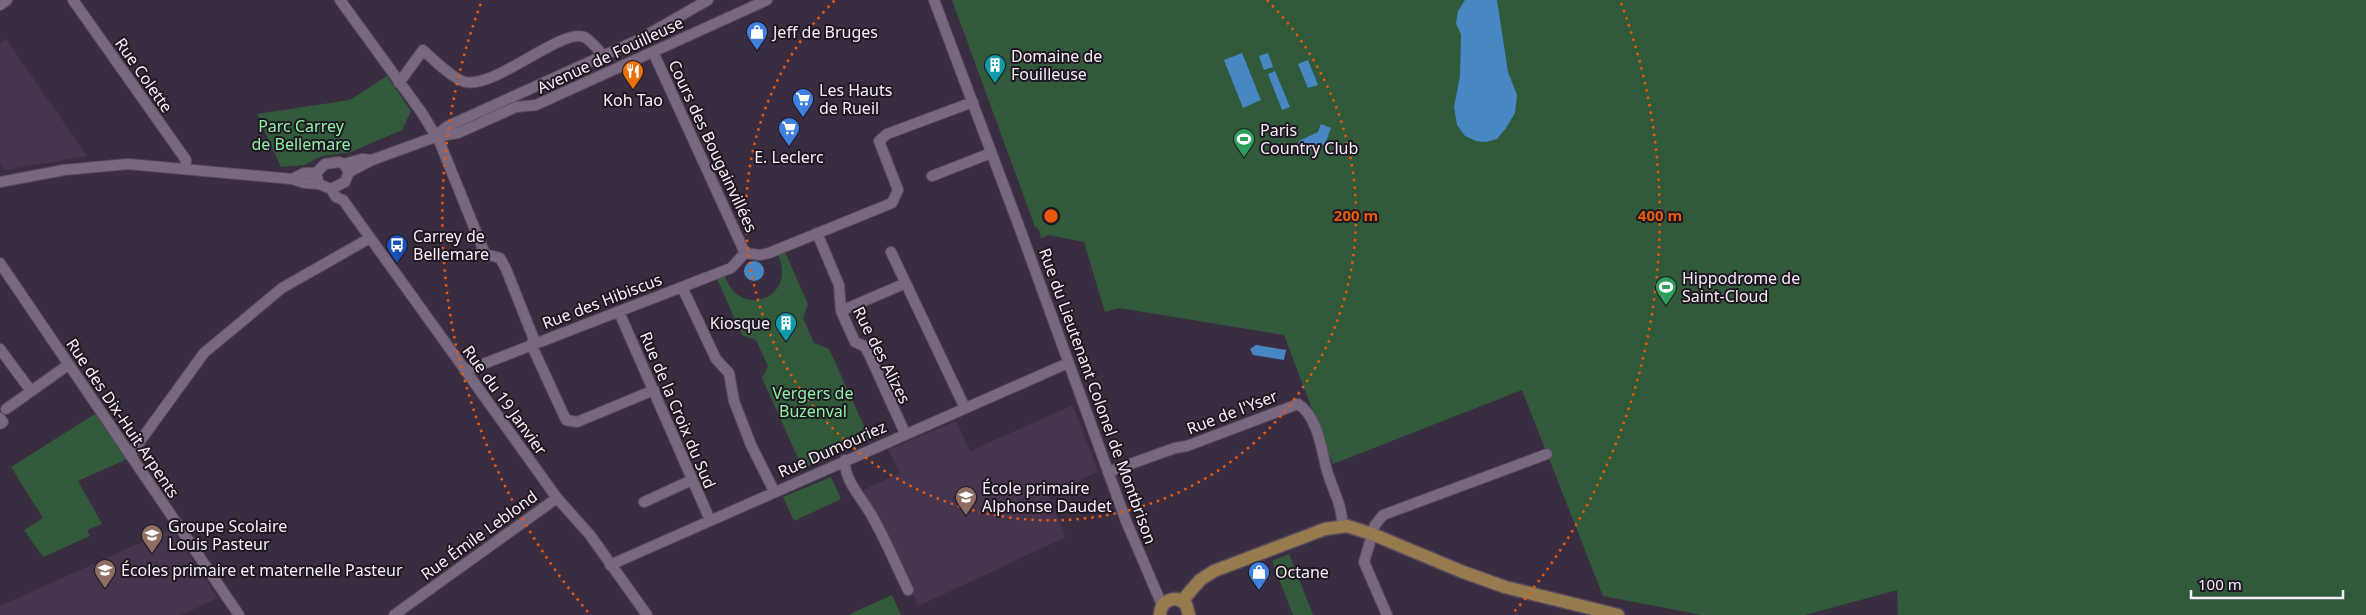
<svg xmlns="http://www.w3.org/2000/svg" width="2366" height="615" font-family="'Noto Sans',sans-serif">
	<rect width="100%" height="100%" fill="#3b2d41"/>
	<path fill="#47344e" d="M6 39 87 156 5 170 0 163V43Z
		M1073 405 1098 472 1048 495 1066 537 918 606 863 490 900 473 888 450 956 421 970 451Z
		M171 529 218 598 181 615H0V606Z"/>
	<path fill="#315a3b" d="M952 0H2366V615H1898L1897 590 1805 615H1702L1603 596 1522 390 1333 464 1284 335 1119 308 1105 312 1084 242 1049 235 1039 239 1041 236 1038 228 1035 227Z
		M387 76 411 111 402 130 351 152 322 156 304 165 281 167 257 114 350 100Z
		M785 252 808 304 803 318 814 343 829 349 870 439 855 446 849 444 819 458 816 463 803 469 762 378 768 366 756 340 742 335 717 279 725 276C740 321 798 297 778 255Z
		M95 414 127 459 78 481 102 524 87 530 90 536 43 557 24 530 43 518 11 467Z
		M831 477 841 499 794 521 783 497Z
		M1289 554 1313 615H1293L1272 561Z
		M892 595 901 615H848Z"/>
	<path fill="#4687c4" d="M1465 0H1497L1508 72 1517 95 1515 113 1506 128 1497 139 1486 142 1476 141 1465 136 1457 125 1454 107 1460 76 1461 35 1456 23 1458 11Z
		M1242 53 1261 100 1243 108 1224 60Z
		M1268 53 1273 67 1264 70 1259 56Z
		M1308 60 1318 85 1308 88 1298 64Z
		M1275 71 1290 107 1282 110 1268 74Z
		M1321 124 1331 128 1325 144 1306 152 1301 151 1298 145 1299 141 1318 132Z
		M744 271a10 10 0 1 1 20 0a10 10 0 1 1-20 0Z
		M1256 345 1286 350 1284 360 1253 355 1250 349Z"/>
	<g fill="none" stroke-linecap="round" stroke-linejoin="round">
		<g stroke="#594c5f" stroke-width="12">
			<path id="minor" d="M73 0 186 160 185 169
				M340 0 422 113 440 143 485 254 500 258 506 269 535 342
				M934 0 1023 237 1126 521 1162 605
				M0 5 7 0
				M653 52 745 253
				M399 83 423 50C433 59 453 79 465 82 495 89 561 28 584 37 591 40 598 50 603 55
				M435 136 448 126 638 40 708 0
				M339 162 344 164 349 172 345 182 331 189 319 184 316 173 325 164Z
				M344 164 362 159 372 160
				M349 172 372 160 435 137 458 133 516 107 536 105 767 0
				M932 176 991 153
				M292 179 304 173H316
				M0 182 64 170 128 164 292 179 305 183 319 184
				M331 189 336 197 343 200 557 498 590 535 647 615
				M817 233 839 285 841 311 855 342 864 346 868 352 905 433
				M891 252 965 408
				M745 253 760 255 769 253 892 203 898 190 879 141 887 134 973 102
				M0 263 239 615
				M682 287 716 359 729 373 734 401 751 445 774 491
				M841 311 906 283
				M619 312 710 520
				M531 344 566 420 577 422 654 390
				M0 349 31 391
				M465 371 731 268 745 253
				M6 409 68 365
				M0 418 3 422 0 424
				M130 455 204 353 282 288 370 238
				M845 460C844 481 862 498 872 516 885 539 896 565 908 590
				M1108 472 1175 448 1187 446 1298 404C1317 416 1321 447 1326 467 1331 488 1343 504 1342 526
				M644 502 692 480
				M610 565 1068 363
				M394 615 557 498
				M1387 615 1364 562 1375 525 1383 515 1547 454"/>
		</g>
		<g stroke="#594c5f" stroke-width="15">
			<path id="major" d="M1182 601 1200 580 1214 571 1325 529 1347 526 1372 534 1463 572 1505 587 1618 615
				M1160 615C1160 604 1167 599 1177 599L1186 604 1189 615"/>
		</g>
		<use href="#minor" stroke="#78677f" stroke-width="10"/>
		<use href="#major" stroke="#977a4e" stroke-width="12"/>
	</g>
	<g fill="none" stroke="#e8590c" stroke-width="2.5" stroke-dasharray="2.5 5">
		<path d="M1267 0A305 305 0 1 1 835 0"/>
		<path d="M588 612A609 609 0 0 1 481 3M1621 3A609 609 0 0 1 1514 612"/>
	</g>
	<defs>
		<g id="shop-pin" transform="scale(1.125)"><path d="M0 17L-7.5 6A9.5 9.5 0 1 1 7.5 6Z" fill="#3f7fe0" stroke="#1f1821"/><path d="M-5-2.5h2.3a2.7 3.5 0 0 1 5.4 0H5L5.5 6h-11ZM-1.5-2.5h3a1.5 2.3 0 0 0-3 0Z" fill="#fff"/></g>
		<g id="building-pin" transform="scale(1.125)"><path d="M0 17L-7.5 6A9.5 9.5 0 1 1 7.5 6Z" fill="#0f9aa8" stroke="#1f1821"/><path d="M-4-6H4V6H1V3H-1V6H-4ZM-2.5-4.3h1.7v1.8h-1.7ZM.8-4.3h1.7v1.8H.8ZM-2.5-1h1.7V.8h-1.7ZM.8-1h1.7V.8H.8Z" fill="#fff"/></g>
		<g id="restaurant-pin" transform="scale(1.125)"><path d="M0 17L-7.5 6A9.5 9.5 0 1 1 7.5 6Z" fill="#e8710a" stroke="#1f1821"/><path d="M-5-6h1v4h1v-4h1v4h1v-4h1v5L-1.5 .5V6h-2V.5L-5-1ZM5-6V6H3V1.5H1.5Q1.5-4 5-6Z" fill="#fff"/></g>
		<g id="supermarket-pin" transform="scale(1.125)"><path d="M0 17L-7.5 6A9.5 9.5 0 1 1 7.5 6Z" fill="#3f7fe0" stroke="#1f1821"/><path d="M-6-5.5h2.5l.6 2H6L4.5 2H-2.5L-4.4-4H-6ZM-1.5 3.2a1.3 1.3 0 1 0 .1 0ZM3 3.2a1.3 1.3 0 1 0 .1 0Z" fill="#fff"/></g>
		<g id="stadium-pin" transform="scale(1.125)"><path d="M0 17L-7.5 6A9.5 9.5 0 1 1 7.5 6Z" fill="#2e9e5b" stroke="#1f1821"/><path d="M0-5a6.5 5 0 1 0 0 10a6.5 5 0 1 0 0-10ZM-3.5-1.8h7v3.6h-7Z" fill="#fff"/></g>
		<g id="bus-pin" transform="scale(1.125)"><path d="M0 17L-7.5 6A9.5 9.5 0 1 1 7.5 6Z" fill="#1a4fb4" stroke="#1f1821"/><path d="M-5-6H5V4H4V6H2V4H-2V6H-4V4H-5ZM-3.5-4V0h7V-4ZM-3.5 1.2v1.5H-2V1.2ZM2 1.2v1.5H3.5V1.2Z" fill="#fff"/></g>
		<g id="school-pin" transform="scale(1.125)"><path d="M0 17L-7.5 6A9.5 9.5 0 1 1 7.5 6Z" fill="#8d6e63" stroke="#1f1821"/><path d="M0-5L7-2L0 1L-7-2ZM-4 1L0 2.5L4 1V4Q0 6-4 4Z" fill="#fff"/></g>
	</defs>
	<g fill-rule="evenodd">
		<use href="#shop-pin" x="757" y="32"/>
		<use href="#building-pin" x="995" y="65"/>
		<use href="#restaurant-pin" x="633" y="71"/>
		<use href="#supermarket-pin" x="803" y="99"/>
		<use href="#supermarket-pin" x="789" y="128"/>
		<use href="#stadium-pin" x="1244" y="139"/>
		<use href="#bus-pin" x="397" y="245"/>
		<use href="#stadium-pin" x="1666" y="287"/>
		<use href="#building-pin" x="786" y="323"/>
		<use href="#school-pin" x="966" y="497"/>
		<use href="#school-pin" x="152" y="535"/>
		<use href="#school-pin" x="105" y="570"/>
		<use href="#shop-pin" x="1259" y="572"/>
	</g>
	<g text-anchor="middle" stroke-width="4" stroke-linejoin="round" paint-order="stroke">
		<g font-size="16" fill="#f7edfb" stroke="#1f1821" text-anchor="start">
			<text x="773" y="38">Jeff de Bruges</text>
			<text x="1011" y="62">Domaine de<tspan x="1011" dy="18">Fouilleuse</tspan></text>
			<text x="819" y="96">Les Hauts<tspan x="819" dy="18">de Rueil</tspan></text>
			<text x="633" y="106" text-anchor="middle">Koh Tao</text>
			<text x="1260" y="136">Paris<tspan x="1260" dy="18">Country Club</tspan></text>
			<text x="789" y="163" text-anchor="middle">E. Leclerc</text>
			<text x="413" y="242">Carrey de<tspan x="413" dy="18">Bellemare</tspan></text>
			<text x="1682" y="284">Hippodrome de<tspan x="1682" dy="18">Saint-Cloud</tspan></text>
			<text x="770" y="329" text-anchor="end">Kiosque</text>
			<text x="982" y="494">École primaire<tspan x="982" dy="18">Alphonse Daudet</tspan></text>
			<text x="168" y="532">Groupe Scolaire<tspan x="168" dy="18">Louis Pasteur</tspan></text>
			<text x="121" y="576">Écoles primaire et maternelle Pasteur</text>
			<text x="1275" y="578">Octane</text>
		</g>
		<g font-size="16" fill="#f7edfb" stroke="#1f1821">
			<text transform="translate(610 55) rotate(-25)" y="6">Avenue de Fouilleuse</text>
			<text transform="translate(144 75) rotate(55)" y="6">Rue Colette</text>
			<text transform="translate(713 146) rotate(65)" y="6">Cours des Bougainvillées</text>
			<text transform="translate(602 301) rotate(-21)" y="6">Rue des Hibiscus</text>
			<text transform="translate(882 355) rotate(63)" y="6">Rue des Alizes</text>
			<text transform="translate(1098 396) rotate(70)" y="6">Rue du Lieutenant Colonel de Montbrison</text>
			<text transform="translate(505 400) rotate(54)" y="6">Rue du 19 Janvier</text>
			<text transform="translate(678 410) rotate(67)" y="6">Rue de la Croix du Sud</text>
			<text transform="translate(1232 412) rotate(-21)" y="6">Rue de l'Yser</text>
			<text transform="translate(123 418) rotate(56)" y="6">Rue des Dix-Huit Arpents</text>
			<text transform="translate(832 449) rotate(-24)" y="6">Rue Dumouriez</text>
			<text transform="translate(479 535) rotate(-36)" y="6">Rue Émile Leblond</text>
		</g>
		<g font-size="16" fill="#8df3a4" stroke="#1f1821">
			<text x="301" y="132">Parc Carrey<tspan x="301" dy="18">de Bellemare</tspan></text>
			<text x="813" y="399">Vergers de<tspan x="813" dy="18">Buzenval</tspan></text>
		</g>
	</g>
	<circle cx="1051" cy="216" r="8" fill="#e8590c" stroke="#1f1821" stroke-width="2.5"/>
	<g font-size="15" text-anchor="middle" font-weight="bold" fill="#e8590c" stroke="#1f1821" stroke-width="4" stroke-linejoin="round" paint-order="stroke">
		<text x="1356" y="221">200 m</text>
		<text x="1660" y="221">400 m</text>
	</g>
	<path d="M2191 590v8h152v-8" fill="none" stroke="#f7edfb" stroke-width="2.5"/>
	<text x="2198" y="590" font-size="15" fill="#f7edfb" stroke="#1f1821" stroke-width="4" paint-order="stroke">100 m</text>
</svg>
